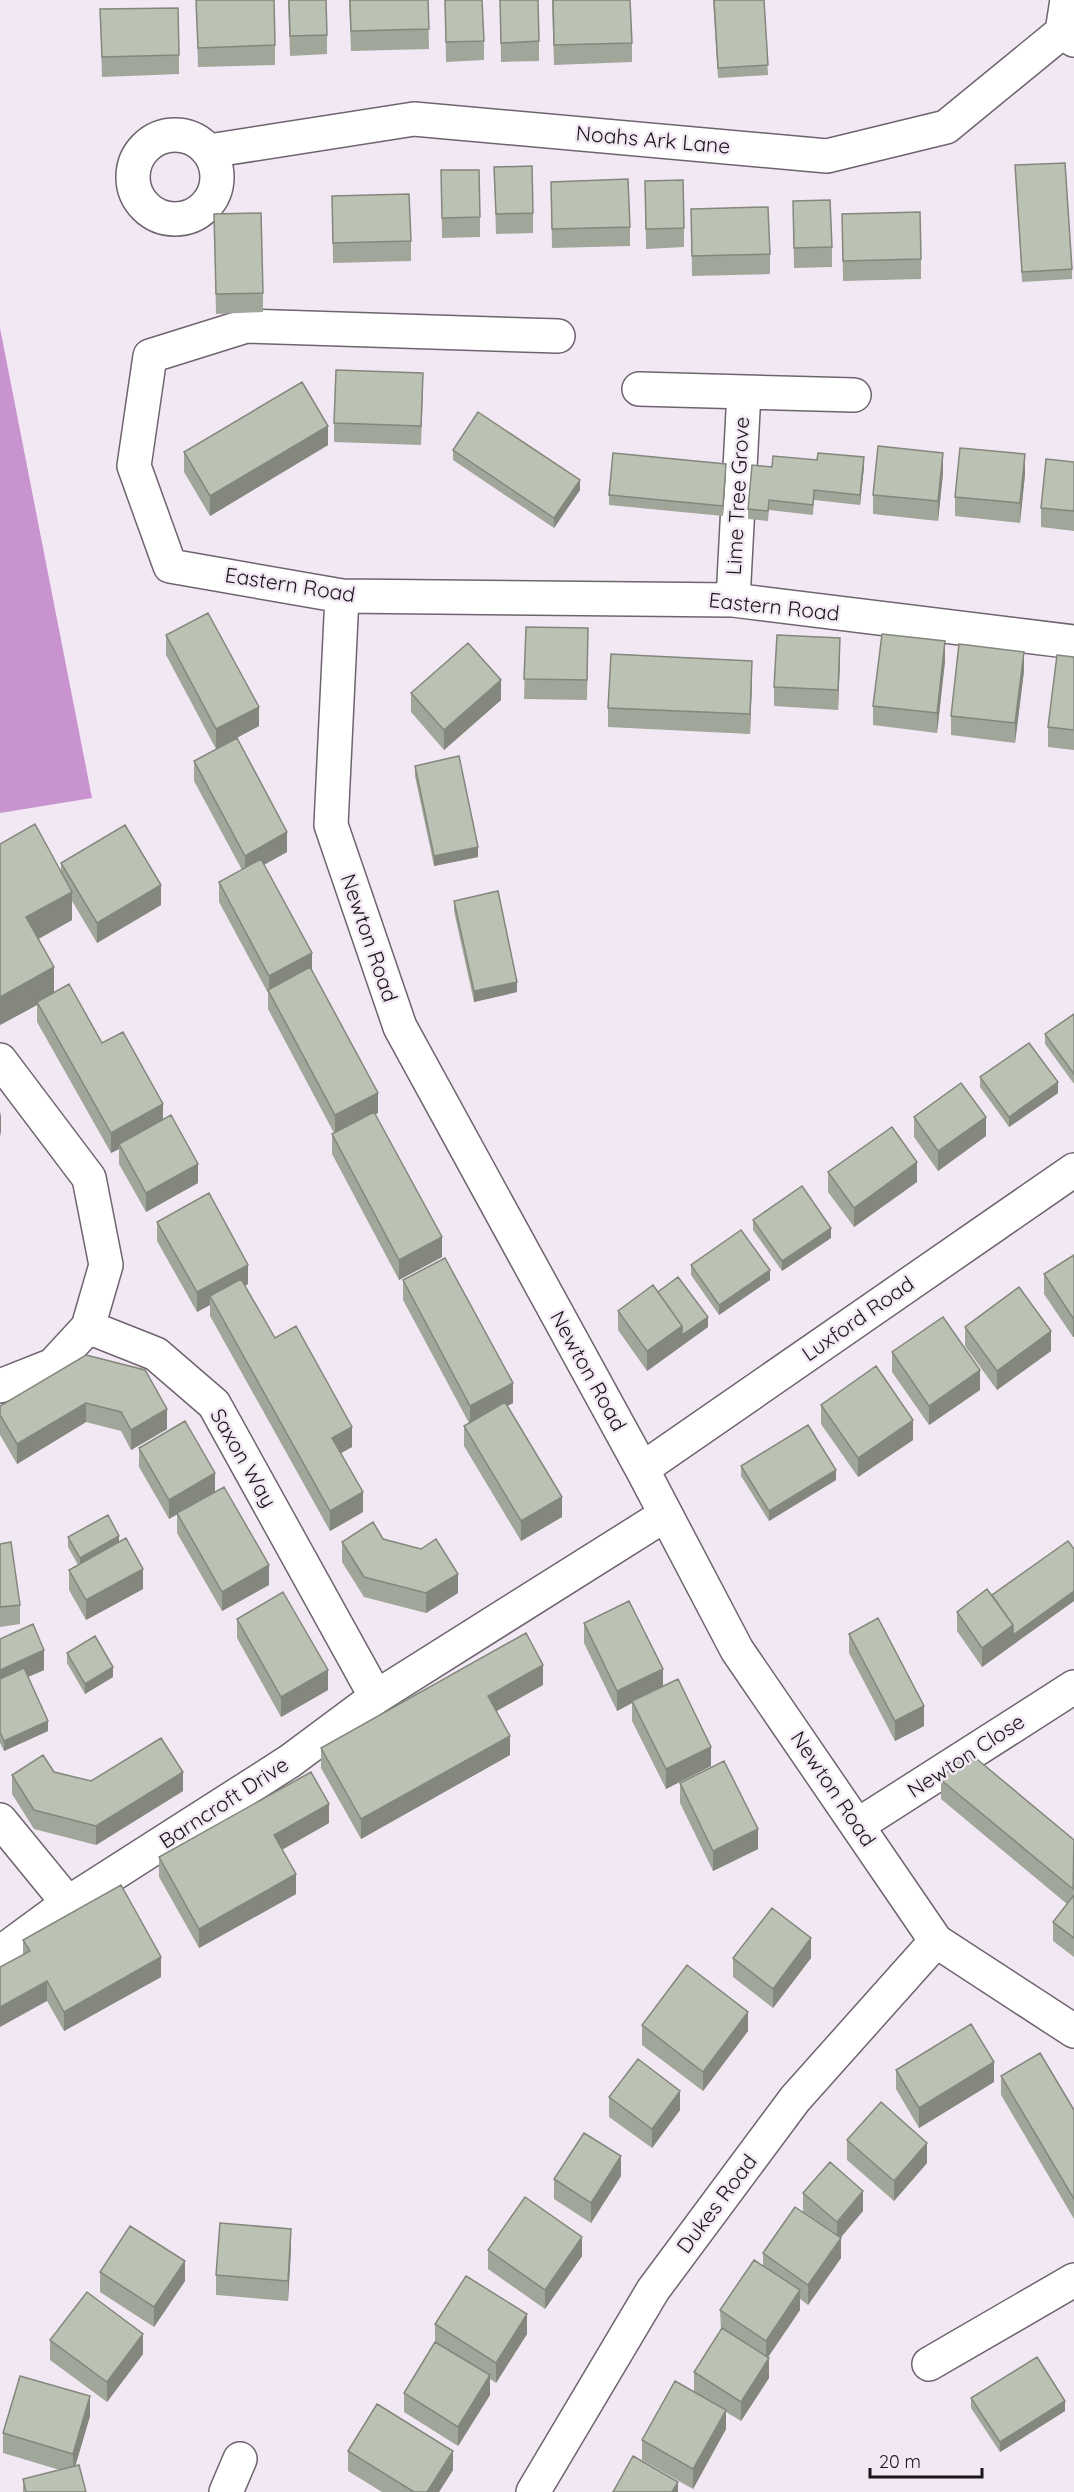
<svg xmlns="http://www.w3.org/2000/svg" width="1074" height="2492" font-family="Quicksand,sans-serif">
	<rect width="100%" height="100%" fill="#f2e8f4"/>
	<path fill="#c993d0" d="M0 328 92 798 0 813Z"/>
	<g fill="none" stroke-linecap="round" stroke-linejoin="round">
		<g stroke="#6e646f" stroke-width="36">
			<path id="street" d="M1062 32 1067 0
				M133 177a42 42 0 1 1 84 0a42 42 0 1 1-84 0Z
				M209 151 414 119 827 156 946 127 1062 32 1074 40
				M558 336 246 326 150 356 134 466 170 566 342 596 733 600 1074 642
				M639 389 854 395
				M342 596 331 825 400 1027 642 1469 737 1650 936 1941 1074 2031
				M733 600 744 392
				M0 1060 89 1178 106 1265 88 1327 53 1365 0 1386
				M88 1327 156 1354 214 1404 376 1697
				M642 1469 1074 1170
				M0 1820 68 1903
				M858 1825 1074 1687
				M0 1953 68 1903 290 1761 376 1697 665 1515
				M929 2364 1074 2280
				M226 2492 240 2459
				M533 2492 653 2290 795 2099 936 1941"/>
		</g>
		<use href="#street" stroke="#fff" stroke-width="33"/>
	</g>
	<path fill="#a1a69a" d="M196 0 275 45V65L198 67Z
		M288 0 327 35V54L290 56Z
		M349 0H428L429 49 351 51Z
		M445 0 484 41V60L446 62Z
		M500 0 539 41V61L501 62Z
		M552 0 632 43V62L554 65Z
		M713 0H764L768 75 718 78Z
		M100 9 179 55V74L102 77Z
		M1015 165 1072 269V279L1022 282Z
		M494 167 533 213V233L496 234Z
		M441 170 480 217V237L442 238Z
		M645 181 684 228V247L646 249Z
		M551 182 630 227V246L552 248Z
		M332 196 411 241V261L333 263Z
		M793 201 832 247V267L794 268Z
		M691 209 770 254V274L692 276Z
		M214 214 263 293V312L216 314Z
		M842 214 921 259V279L843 281Z
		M423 393 421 445 334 442V423Z
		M328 445 210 516 184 472V452Z
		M453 450 580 490 554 528 453 460Z
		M1074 462V531L1041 527V508Z
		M772 467H864L860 505 814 500 813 515 769 510 768 521 748 519V509Z
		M943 473 938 521 873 514V495Z
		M726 474 723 516 609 505V495Z
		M1025 474 1020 523 955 516V497Z
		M526 627 588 648 587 700 524 699Z
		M166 635 259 726 216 749 166 655Z
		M1074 657V750L1048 747V727Z
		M840 658 838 710 774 706V687Z
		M945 661 937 733 873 725V706Z
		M1024 671 1015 743 951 735V716Z
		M752 680 750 734 608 727V708Z
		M411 693 501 700 444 750 411 712Z
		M194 761 287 852 264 865 378 1113 375 1114 442 1257 399 1280 332 1154V1134L334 1133 268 1009V993L219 902V882L242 870 194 781Z
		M415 766 478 857 434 866 415 776Z
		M61 863 161 905 97 943 72 901V920L38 939 54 993 102 1043 163 1119 198 1183 146 1212 119 1164V1149L111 1153 37 1022V1005L0 1025 61 873Z
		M454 901 517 992 474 1002 454 911Z
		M1074 1014V1084L1045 1044V1034Z
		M980 1077 1058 1093 1009 1127 980 1087Z
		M914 1117 986 1136 938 1171 914 1137Z
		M828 1172 917 1182 854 1227 828 1192Z
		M753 1220 831 1238 782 1271 753 1230Z
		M157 1222 248 1284 245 1286 275 1338 352 1447 341 1453 363 1512 330 1531 210 1316V1305L197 1312 157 1241Z
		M1074 1255V1337H1073L1044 1294V1274Z
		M691 1265 770 1280 719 1315 691 1275Z
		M403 1280 513 1403 507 1406 562 1517 521 1541 464 1446V1426L469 1423 403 1300Z
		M658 1292 708 1327 647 1371 618 1330V1311Z
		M965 1327 1051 1351 997 1390 965 1346Z
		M892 1352 980 1390 929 1425 892 1372Z
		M86 1355 167 1429 131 1450 121 1431 86 1422 17 1464 0 1435V1406Z
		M821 1405 913 1440 858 1477 821 1424Z
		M139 1448 215 1492 269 1585 222 1611 177 1533V1514L169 1519 139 1467Z
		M741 1466 836 1480 769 1521 741 1476Z
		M68 1537 119 1542 143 1589 86 1620 69 1590V1570L78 1565 68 1547Z
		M383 1539 458 1593 426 1613 364 1597 342 1562V1542Z
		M0 1544 20 1605V1624L0 1627Z
		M1074 1549V1601L982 1667 957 1631V1612L992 1595Z
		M237 1619 328 1690 281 1717 237 1638Z
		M584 1623 711 1766 666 1789 632 1721V1703L617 1711 584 1643Z
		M849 1634 924 1726 895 1741 849 1653Z
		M0 1639 44 1670 28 1677 48 1731 4 1751 0 1743Z
		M67 1653 113 1677 85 1694 67 1663Z
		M543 1685 496 1711 510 1755 361 1839 321 1768V1748Z
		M54 1772 91 1781 183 1791 96 1845 34 1829 12 1794V1775Z
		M941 1780 1074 1840V1957L1053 1941V1922L1067 1904 941 1799Z
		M680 1783 758 1849 713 1871 680 1803Z
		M329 1823 282 1850 296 1894 199 1948 159 1877V1857Z
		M23 1940 161 1977 64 2031 47 2001 23 1954Z
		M733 1958H811L773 2008 733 1977Z
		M642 2025 748 2031 703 2091 642 2045Z
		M896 2070 994 2082 919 2128 896 2089Z
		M1001 2076 1074 2110V2219L1001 2095Z
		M609 2097 680 2110 652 2148 609 2117Z
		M847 2140 927 2163 894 2201 847 2160Z
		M621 2176 591 2223 554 2199V2179Z
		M803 2193 863 2211 840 2238 841 2258 808 2305 800 2299V2310L768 2357 769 2378 741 2421 726 2412V2429L693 2489 642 2460V2440L694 2391V2372L721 2330 720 2310 763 2266V2253L803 2212Z
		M291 2249 288 2301 216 2295V2275Z
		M488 2250 582 2256 545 2309 488 2269Z
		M100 2272 185 2281 154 2327 100 2292Z
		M435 2324 527 2334 496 2383 490 2379V2395L458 2446 404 2412V2393L435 2342Z
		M50 2340 143 2354 107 2402 50 2360Z
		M971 2398 1065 2411 1000 2452 971 2408Z
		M90 2416 75 2466 86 2492H23V2479L60 2470 3 2453V2433Z
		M348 2451 453 2470 439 2492H382L348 2471Z"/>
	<path fill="#83877d" d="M328 426V445L210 516V496Z
		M943 453V473L938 521V501Z
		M1025 454V474L1020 523V503Z
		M864 457V467L860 505V495Z
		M726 464V474L723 516V506Z
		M580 480V490L554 528V518Z
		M840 638V658L838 710V690Z
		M945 641V661L937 733V713Z
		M1024 652V671L1015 743V723Z
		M752 661V680L750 734V714Z
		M501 680V700L444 750V730Z
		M259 707V726L216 749V729Z
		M287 832V852L245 875V856Z
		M478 847V857L434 866V856Z
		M161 885V905L97 943V923Z
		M72 892V920L26 946V917Z
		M312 953V973L269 993V976Z
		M54 967V995L37 1002V1005L0 1025V997Z
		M517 982V992L474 1002V991Z
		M1058 1082V1093L1009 1127V1117Z
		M378 1093V1113L335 1135V1115Z
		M163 1104V1124L119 1144V1149L111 1153V1133Z
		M1 1111V1131L0 1137V1117Z
		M986 1117V1136L938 1171V1151Z
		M917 1162V1182L854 1227V1208Z
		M198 1164V1183L146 1212V1193Z
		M831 1228V1238L782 1271V1261Z
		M442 1237V1257L399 1280V1260Z
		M248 1265V1284L214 1303 210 1296V1305L197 1312V1292Z
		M770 1270V1280L719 1315V1305Z
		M708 1317V1327L647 1371V1351L682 1326Z
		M1074 1317V1337H1073V1318Z
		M1051 1331V1351L997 1390V1371Z
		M980 1370V1390L929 1425V1406Z
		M513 1383V1403L470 1426V1406Z
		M86 1403V1422L17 1464V1444Z
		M167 1409V1429L131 1450V1430Z
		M913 1420V1440L858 1477V1458Z
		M352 1427V1447L332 1458V1438Z
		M836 1470V1480L769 1521V1511Z
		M215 1473V1493L169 1519V1500Z
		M363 1492V1512L330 1531V1511Z
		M562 1497V1517L521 1541V1521Z
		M119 1536V1546L80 1568V1558Z
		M269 1565V1585L222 1611V1592Z
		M143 1569V1589L86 1620V1600Z
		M458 1574V1593L426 1613V1593Z
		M1074 1591V1601L982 1667V1648L1013 1625Z
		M44 1650V1670L0 1689V1670Z
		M543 1665V1685L488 1716V1696Z
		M113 1667V1677L85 1694V1684Z
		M663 1669V1688L632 1701V1703L617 1711V1691Z
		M328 1670V1690L281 1717V1697Z
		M924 1706V1726L895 1741V1721Z
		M48 1721V1731L4 1751V1741Z
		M510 1736V1755L361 1839V1819Z
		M711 1747V1766L666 1789V1769Z
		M183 1772V1791L96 1845V1826Z
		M329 1804V1823L274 1854V1835Z
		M758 1829V1849L713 1871V1851Z
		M296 1874V1894L199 1948V1929Z
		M811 1938V1958L773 2008V1989Z
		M161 1957V1977L64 2031V2012Z
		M47 1981V2001L0 2027V2007Z
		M748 2012V2031L703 2091V2072Z
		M994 2062V2082L919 2128V2108Z
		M680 2091V2110L652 2148V2129Z
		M927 2143V2163L894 2201V2181Z
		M621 2156V2176L591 2223V2203Z
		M863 2191V2211L837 2242V2222Z
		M291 2229V2249L288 2301V2281Z
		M582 2237V2256L545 2309V2290Z
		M841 2238V2258L808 2305V2285Z
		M185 2261V2281L154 2327V2307Z
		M800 2290V2310L766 2360V2341Z
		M527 2314V2334L496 2383V2363Z
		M143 2334V2354L107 2402V2382Z
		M769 2358V2378L741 2421V2402Z
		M490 2375V2395L458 2446V2427Z
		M90 2396V2416L73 2474V2454Z
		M1065 2401V2411L1000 2452V2442Z
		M726 2410V2429L693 2489V2469Z
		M453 2451V2470L439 2492H427Z
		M678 2482V2492H672Z"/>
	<path fill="#bbc1b3" stroke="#83877d" stroke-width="1.5" d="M196 0H274L275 45 198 48Z
		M289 0H326L327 35 290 36Z
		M350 0H428L429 29 351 31Z
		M445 0H482L484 41 446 42Z
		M500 0H538L539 41 501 43Z
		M553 0H630L632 43 554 45Z
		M714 0H764L768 65 718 68Z
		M178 8 179 55 102 57 100 9Z
		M1065 163 1072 269 1022 272 1015 165Z
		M532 166 533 213 496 214 494 167Z
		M441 170H479L480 217 442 218Z
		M628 179 630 227 552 229 551 182Z
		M683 180 684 228 646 229 645 181Z
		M409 194 411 241 333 243 332 196Z
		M830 200 832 247 794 248 793 201Z
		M768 207 770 254 692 256 691 209Z
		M920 212 921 259 843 261 842 214Z
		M261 213 263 293 216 294 214 214Z
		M336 370 423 373 421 426 334 423Z
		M302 382 328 426 210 496 184 452Z
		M478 412 580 480 554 518 453 450Z
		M878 446 943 453 938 501 873 495Z
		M960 448 1025 454 1020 503 955 497Z
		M613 453 726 464 723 506 609 495Z
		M818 453 864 457 860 495 814 490 813 505 769 500 768 511 748 509 752 465 772 467 773 456 817 460Z
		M1046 459 1074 462V511L1041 508Z
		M208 613 259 707 216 729 166 635Z
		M526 627 588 628 587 680 524 679Z
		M882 634 945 641 937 713 873 706Z
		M777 635 840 638 838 690 774 687Z
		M468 643 501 680 444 730 411 693Z
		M959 644 1024 652 1015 723 951 716Z
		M611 654 752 661 750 714 608 708Z
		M1057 655 1074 657V730L1048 727Z
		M237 738 287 832 245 856 194 761Z
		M459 756 478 847 434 856 415 766Z
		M35 824 72 892 26 917 54 967 0 997V844Z
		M125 825 161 885 97 923 61 863Z
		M261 859 312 953 269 976 219 882Z
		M498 891 517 982 474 991 454 901Z
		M310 967 378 1093 335 1115 268 990Z
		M69 984 102 1043 123 1032 163 1104 111 1133 37 1002Z
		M1074 1014V1074L1045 1034Z
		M1029 1043 1058 1082 1009 1117 980 1077Z
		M961 1083 986 1117 938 1151 914 1117Z
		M374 1112 442 1237 399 1260 332 1134Z
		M171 1115 198 1164 146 1193 119 1144Z
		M892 1127 917 1162 854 1208 828 1172Z
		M802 1186 831 1228 782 1261 753 1220Z
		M209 1193 248 1265 197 1292 157 1222Z
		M741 1230 770 1270 719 1305 691 1265Z
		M1074 1255V1317L1073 1318 1044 1274Z
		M445 1258 513 1383 470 1406 403 1280Z
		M678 1277 708 1317 682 1335V1326L658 1292Z
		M241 1279 275 1338 296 1326 352 1427 332 1438 363 1492 330 1511 210 1296Z
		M653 1285 682 1326 647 1351 618 1311Z
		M1019 1287 1051 1331 997 1371 965 1327Z
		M943 1317 980 1370 929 1406 892 1352Z
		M86 1355 145 1370 167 1409 131 1430 121 1412 86 1403 17 1444 0 1415V1406Z
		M876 1366 913 1420 858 1458 821 1405Z
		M505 1402 562 1497 521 1521 464 1426Z
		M185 1421 215 1473 169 1500 139 1448Z
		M808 1425 836 1470 769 1511 741 1466Z
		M224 1487 269 1565 222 1592 177 1513Z
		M108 1515 119 1536 80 1558 68 1537Z
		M373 1522 383 1539 421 1549 436 1539 458 1574 426 1593 364 1577 342 1542Z
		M126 1538 143 1569 86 1600 69 1570Z
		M1068 1541 1074 1549V1591L1013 1635V1625L992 1595Z
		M11 1542 20 1605 0 1607V1544Z
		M987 1589 1013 1625 982 1648 957 1612Z
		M283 1592 328 1670 281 1697 237 1619Z
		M629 1601 663 1669 617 1691 584 1623Z
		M878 1618 924 1706 895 1721 849 1634Z
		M33 1624 44 1650 0 1670V1639Z
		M526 1633 543 1665 488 1696 510 1736 361 1819 321 1748Z
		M95 1636 113 1667 85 1684 67 1653Z
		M24 1668 48 1721 4 1741 0 1732V1679Z
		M678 1679 711 1747 666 1769 632 1701Z
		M161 1738 183 1772 96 1826 34 1810 12 1775 43 1755 54 1772 91 1781Z
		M966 1750 1074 1840 1073 1889 941 1780Z
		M724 1761 758 1829 713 1851 680 1783Z
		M311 1772 329 1804 274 1835 296 1874 199 1929 159 1857Z
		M121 1885 161 1957 64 2012 47 1981 0 2007V1967L30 1951 23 1940Z
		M1074 1895V1938L1053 1922Z
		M772 1908 811 1938 773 1989 733 1958Z
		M687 1965 748 2012 703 2072 642 2025Z
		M971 2024 994 2062 919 2108 896 2070Z
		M1040 2053 1074 2110V2199L1001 2076Z
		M638 2059 680 2091 652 2129 609 2097Z
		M881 2102 927 2143 894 2181 847 2140Z
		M584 2133 621 2156 591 2203 554 2179Z
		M830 2162 863 2191 837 2222 803 2193Z
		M525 2197 582 2237 545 2290 488 2250Z
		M795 2207 841 2238 808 2285 763 2253Z
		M220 2223 291 2229 288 2281 216 2275Z
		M130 2226 185 2261 154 2307 100 2272Z
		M754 2260 800 2290 766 2341 720 2310Z
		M466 2276 527 2314 496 2363 435 2324Z
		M87 2292 143 2334 107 2382 50 2340Z
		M722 2328 769 2358 741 2402 694 2372Z
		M435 2342 490 2375 458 2427 404 2393Z
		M1037 2357 1065 2401 1000 2442 971 2398Z
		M20 2376 90 2396 73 2454 3 2433Z
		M675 2381 726 2410 693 2469 642 2440Z
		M377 2404 453 2451 427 2492H414L348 2451Z
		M633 2456 678 2482 672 2492H613Z
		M79 2465 86 2492H26L23 2479Z"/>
	<g text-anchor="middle" stroke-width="5" stroke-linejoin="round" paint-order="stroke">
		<g font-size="21" fill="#191519" stroke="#f2e8f4">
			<text transform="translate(653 140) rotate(5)" y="7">Noahs Ark Lane</text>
			<text transform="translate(738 496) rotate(-87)" y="7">Lime Tree Grove</text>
			<text transform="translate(290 585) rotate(9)" y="7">Eastern Road</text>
			<text transform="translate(774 607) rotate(6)" y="7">Eastern Road</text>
			<text transform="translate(369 938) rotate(71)" y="7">Newton Road</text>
			<text transform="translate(858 1319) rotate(-35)" y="7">Luxford Road</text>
			<text transform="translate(588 1371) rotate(61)" y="7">Newton Road</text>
			<text transform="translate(243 1458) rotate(60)" y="7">Saxon Way</text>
			<text transform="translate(966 1756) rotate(-33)" y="7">Newton Close</text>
			<text transform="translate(833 1789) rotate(56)" y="7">Newton Road</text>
			<text transform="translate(224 1803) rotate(-33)" y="7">Barncroft Drive</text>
			<text transform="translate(717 2204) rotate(-53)" y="7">Dukes Road</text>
		</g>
	</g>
	<path d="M870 2468v9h112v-9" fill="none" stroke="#191519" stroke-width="3"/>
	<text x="879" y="2468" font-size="18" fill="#191519" stroke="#f2e8f4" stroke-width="4.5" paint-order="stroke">20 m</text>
</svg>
